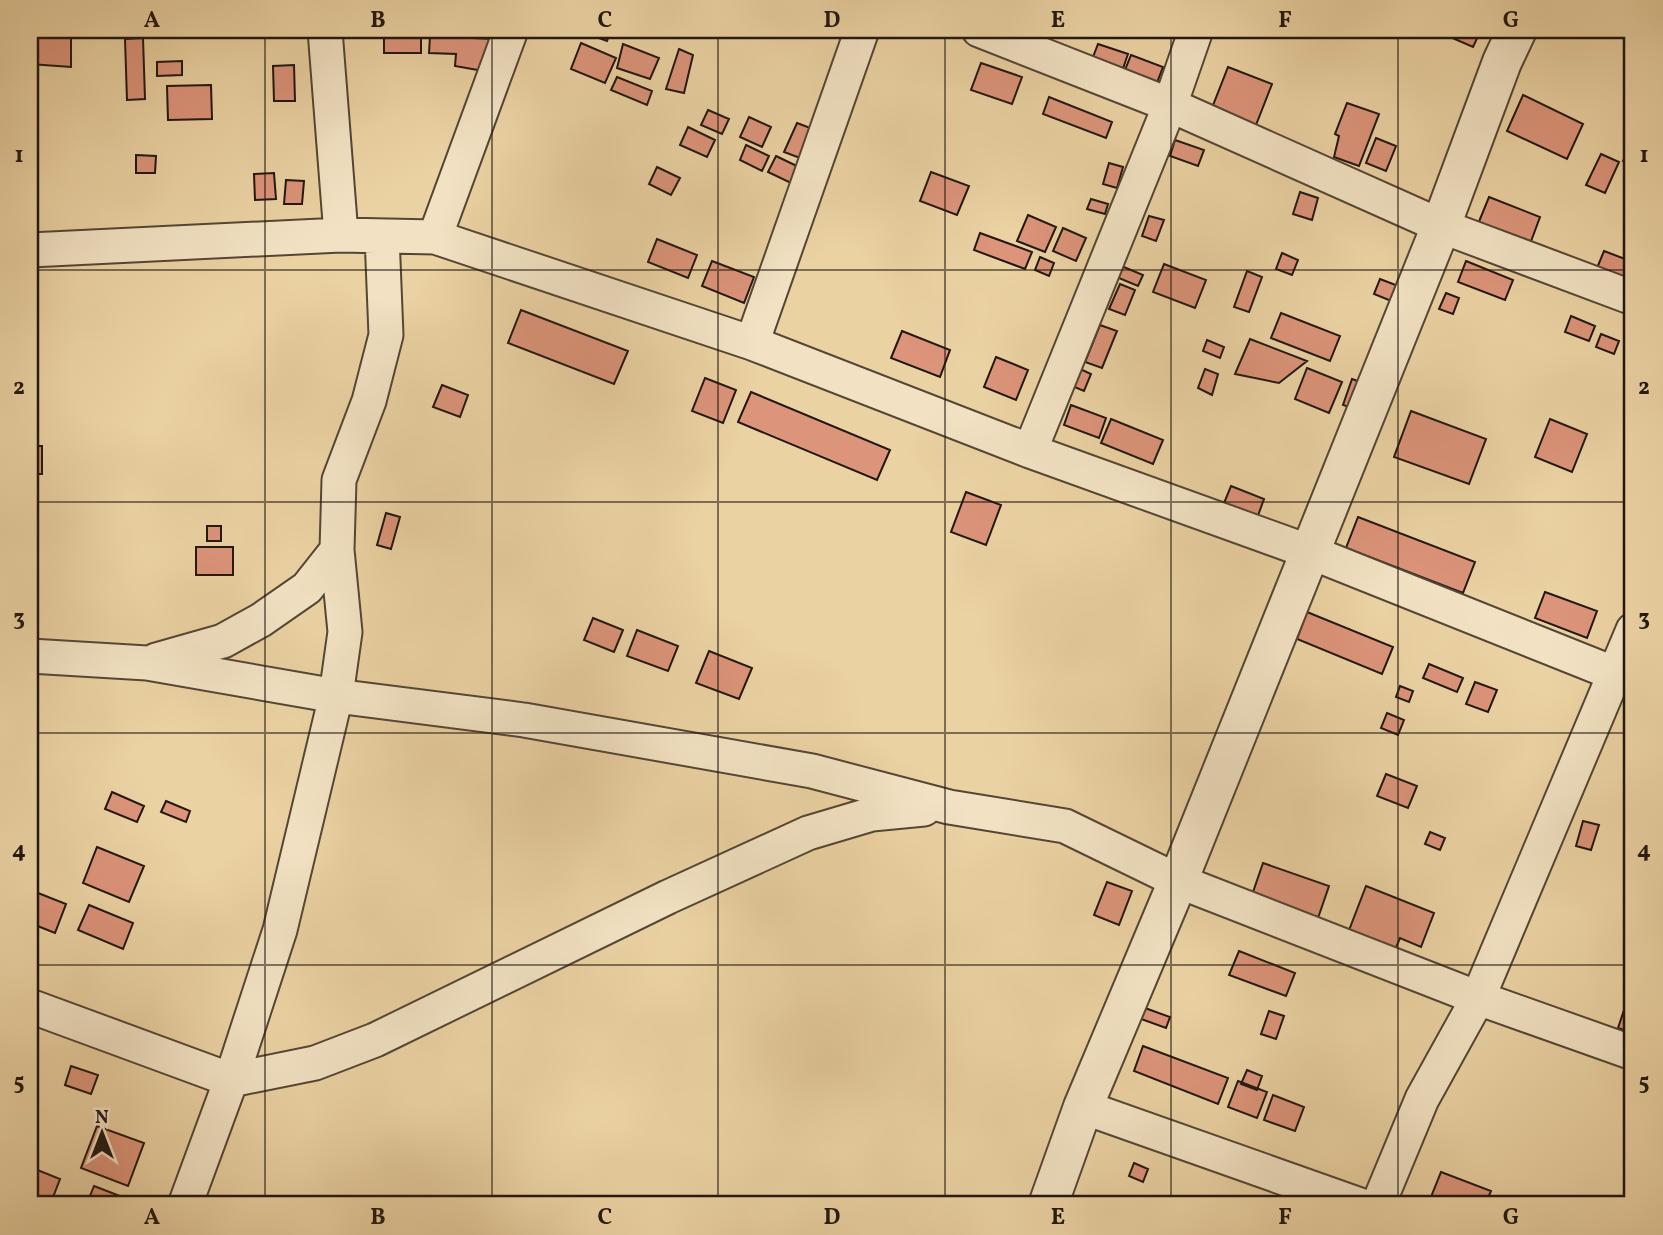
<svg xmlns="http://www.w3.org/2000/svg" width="1663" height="1235" font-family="Vollkorn,serif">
	<rect width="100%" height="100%" fill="#ebd2a3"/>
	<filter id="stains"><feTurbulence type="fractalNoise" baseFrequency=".00286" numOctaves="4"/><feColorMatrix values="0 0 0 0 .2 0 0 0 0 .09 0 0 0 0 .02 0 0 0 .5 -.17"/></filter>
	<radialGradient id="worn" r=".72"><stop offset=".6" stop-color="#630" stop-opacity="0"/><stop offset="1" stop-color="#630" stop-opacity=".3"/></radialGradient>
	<path fill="#dc947a" stroke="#211711" stroke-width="2" d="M30 30H71V67L30 64Z
		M577 30H611L607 41Z
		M1434 30H1481L1473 47Z
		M384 35H421V53H384Z
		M430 36 494 39 489 72 455 66 456 54 429 53Z
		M143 38 145 99 127 100 125 39Z
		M581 43 616 58 605 83 571 69Z
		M623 44 659 58 650 79 617 68Z
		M1098 44 1128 54 1119 80 1088 70Z
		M679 49 693 55 684 93 666 89Z
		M1131 55 1163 67 1153 93 1121 80Z
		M182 61V75L157 76V62Z
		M981 63 1022 77 1012 104 971 90Z
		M294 65 295 101H274L273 66Z
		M1228 67 1272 84 1256 125 1212 108Z
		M617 77 652 91 647 105 611 90Z
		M211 85 212 119 168 120 167 86Z
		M1523 95 1583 124 1567 159 1507 131Z
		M1049 97 1112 122 1106 138 1043 114Z
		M1347 103 1379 114 1359 166 1334 157 1339 136 1335 134Z
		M708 110 729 119 722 134 701 125Z
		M749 117 771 127 762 147 740 137Z
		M797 123 813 129 800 158 784 152Z
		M688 127 715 140 707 157 680 145Z
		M1376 138 1396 146 1386 171 1366 163Z
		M1175 140 1204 150 1198 166 1170 156Z
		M1633 141V166L1623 161Z
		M746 145 769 156 762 171 740 160Z
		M1601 154 1619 162 1605 193 1586 185Z
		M136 155 156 156 155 173H136Z
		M776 156 801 168 793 184 768 172Z
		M1109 163 1123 167 1117 188 1103 184Z
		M657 167 680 178 671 195 649 184Z
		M931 172 969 186 957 215 920 201Z
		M274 173 276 199 255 200 254 174Z
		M286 180 304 181 302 204H284Z
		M1300 192 1318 198 1312 220 1293 214Z
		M1489 197 1540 217 1530 244 1478 224Z
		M1091 199 1108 204 1105 214 1087 209Z
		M1028 215 1056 227 1045 252 1017 241Z
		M1149 216 1164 220 1156 241 1142 236Z
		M1063 228 1086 238 1076 261 1053 251Z
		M980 233 1032 252 1025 269 974 250Z
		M657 239 697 255 688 278 648 262Z
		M1604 251 1633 262V275L1629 286 1595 273Z
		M1282 253 1298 260 1292 275 1276 269Z
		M1040 257 1054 263 1049 276 1035 270Z
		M712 261 754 277 744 303 702 286Z
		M1466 261 1513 280 1505 300 1458 282Z
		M1164 264 1206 280 1195 308 1153 292Z
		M1119 265 1143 275 1138 286 1114 276Z
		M1247 271 1262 277 1249 312 1234 307Z
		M1380 279 1401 287 1396 303 1374 294Z
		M1120 284 1135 290 1125 315 1109 309Z
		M1446 293 1459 298 1453 314 1439 309Z
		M521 310 628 351 614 384 508 343Z
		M1281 313 1340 336 1330 361 1271 338Z
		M1571 316 1595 326 1589 341 1565 332Z
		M1100 325 1117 331 1102 368 1085 362Z
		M902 331 950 350 940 377 891 358Z
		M1601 334 1619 341 1614 354 1596 347Z
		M1250 339 1307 361 1279 383 1235 374Z
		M1207 340 1224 347 1220 358 1203 351Z
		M996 357 1028 370 1016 400 984 387Z
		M1078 368 1091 374 1084 391 1072 386Z
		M1307 368 1342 382 1329 413 1295 399Z
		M1205 369 1218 374 1212 395 1198 388Z
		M705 378 736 390 723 423 692 411Z
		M1352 379 1369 385 1360 411 1343 405Z
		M442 385 468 395 460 417 433 407Z
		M751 392 890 450 877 480 738 422Z
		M1071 405 1106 418 1099 438 1064 425Z
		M1411 411 1486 439 1469 484 1394 457Z
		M1111 419 1163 440 1153 464 1101 443Z
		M1550 419 1587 434 1572 472 1535 457Z
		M30 446H42V474H30Z
		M1231 486 1264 499 1256 521 1222 508Z
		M966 492 1001 505 986 545 951 532Z
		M386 513 400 517 391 549 377 545Z
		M1358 517 1475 562 1463 593 1346 548Z
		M207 526H221V541H207Z
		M196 547H233V575H196Z
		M1545 592 1597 611 1587 638 1535 618Z
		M1307 612 1393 647 1382 674 1297 639Z
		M593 618 623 630 614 652 584 640Z
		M637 630 678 646 668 671 627 656Z
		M709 651 752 668 739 699 696 683Z
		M1429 664 1463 678 1457 692 1423 678Z
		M1475 682 1497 690 1488 712 1466 704Z
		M1400 686 1413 691 1409 702 1396 697Z
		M1387 713 1404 720 1398 735 1381 728Z
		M1386 774 1417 786 1408 808 1377 796Z
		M112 792 144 806 137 822 105 809Z
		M166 801 190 811 186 822 161 812Z
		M1583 821 1599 825 1591 850 1576 846Z
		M1430 832 1445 838 1440 850 1425 844Z
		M97 847 144 866 129 902 83 883Z
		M1263 863 1329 886 1318 918 1252 895Z
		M1107 882 1132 891 1119 925 1094 915Z
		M1366 886 1434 913 1421 947 1400 938 1395 950 1348 933Z
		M33 891 66 904 55 933 30 923V898Z
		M89 905 133 923 123 949 78 930Z
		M1239 951 1295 973 1286 996 1229 975Z
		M1632 986H1633V1033L1618 1028Z
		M1145 1008 1170 1017 1166 1028 1141 1019Z
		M1269 1011 1284 1016 1276 1039 1261 1034Z
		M1143 1046 1228 1078 1218 1104 1134 1071Z
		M71 1066 98 1075 91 1094 65 1085Z
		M1247 1070 1262 1076 1257 1090 1241 1084Z
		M1238 1081 1267 1092 1257 1118 1228 1107Z
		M1273 1095 1304 1107 1295 1131 1264 1120Z
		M97 1126 144 1143 128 1186 81 1168Z
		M1134 1163 1148 1169 1143 1182 1129 1176Z
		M30 1167 60 1179 50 1205 30 1198Z
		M1441 1172 1491 1191 1485 1205H1453L1431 1197Z
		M94 1186 143 1205H100L88 1201Z"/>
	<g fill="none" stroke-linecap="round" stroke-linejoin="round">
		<g stroke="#544636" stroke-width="37">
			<path id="minor" d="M325 30 341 235
				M511 30 435 237 752 343 1030 451 1310 552 1633 681
				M979 30 1170 105 1441 226 1633 298
				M30 250 341 235 435 237
				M752 343 862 30
				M1030 451 1170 105 1196 30
				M30 656 147 663 336 696 524 720 812 771 949 807 1065 826 1178 881 1478 998 1633 1053
				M156 660 223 641 261 620 307 588 337 550
				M30 1006 231 1080 315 1063 375 1040 668 897 808 833 872 814 924 809
				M1083 1107 1360 1205
				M185 1205 231 1080 280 930 336 696 345 632 337 550 339 480 369 401 386 335 382 236
				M1378 1205 1422 1099 1478 998 1633 630"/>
		</g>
		<g stroke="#544636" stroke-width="42">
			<path id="tertiary" d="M1048 1205 1083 1107 1178 881 1441 226 1502 62 1517 30"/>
		</g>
		<use href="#minor" stroke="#f2e2c3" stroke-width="33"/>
		<use href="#tertiary" stroke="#f2e2c3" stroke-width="38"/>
	</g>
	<path fill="none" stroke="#211711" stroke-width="2" stroke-opacity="0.55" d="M265 30V1205M492 30V1205M718 30V1205M945 30V1205M1171 30V1205M1398 30V1205M30 270H1633M30 502H1633M30 733H1633M30 965H1633"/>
	<rect width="1663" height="1235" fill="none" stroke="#ebd2a3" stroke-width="77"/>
	<g transform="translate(102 1133)" stroke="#f2e2c3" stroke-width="5" paint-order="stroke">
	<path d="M0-5L12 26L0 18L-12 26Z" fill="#211711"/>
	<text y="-10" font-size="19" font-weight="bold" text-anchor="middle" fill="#211711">N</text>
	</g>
	<rect x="38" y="38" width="1586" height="1158" fill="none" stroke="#211711" stroke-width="2.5"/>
	<g font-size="23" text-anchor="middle" font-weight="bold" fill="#211711">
		<text x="152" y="27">A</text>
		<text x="378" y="27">B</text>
		<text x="605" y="27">C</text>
		<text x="832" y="27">D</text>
		<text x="1058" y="27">E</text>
		<text x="1285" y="27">F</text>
		<text x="1511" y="27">G</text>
		<text x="19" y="162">1</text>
		<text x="1644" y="162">1</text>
		<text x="19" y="394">2</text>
		<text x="1644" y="394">2</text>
		<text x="19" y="625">3</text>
		<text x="1644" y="625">3</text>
		<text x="19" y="857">4</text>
		<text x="1644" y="857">4</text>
		<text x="19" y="1089">5</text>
		<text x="1644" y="1089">5</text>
		<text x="152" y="1224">A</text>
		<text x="378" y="1224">B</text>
		<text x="605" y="1224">C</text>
		<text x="832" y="1224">D</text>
		<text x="1058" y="1224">E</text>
		<text x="1285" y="1224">F</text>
		<text x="1511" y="1224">G</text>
	</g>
	<rect width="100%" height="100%" filter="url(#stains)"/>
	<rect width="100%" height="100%" fill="url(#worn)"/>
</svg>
